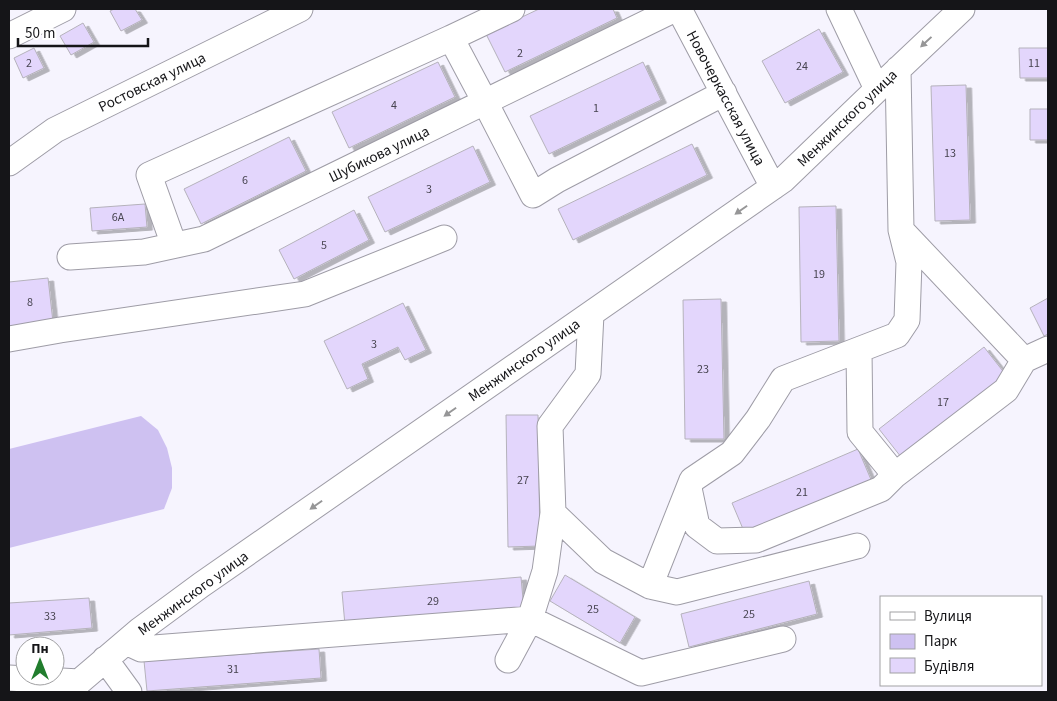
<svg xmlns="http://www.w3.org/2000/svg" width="1057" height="701" font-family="'Source Sans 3',sans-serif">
	<defs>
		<filter id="shadow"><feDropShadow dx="5.5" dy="3" stdDeviation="0" flood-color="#0004"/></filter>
	</defs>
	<rect width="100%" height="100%" fill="#f6f4fe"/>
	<path fill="#cec1f1" d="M141 416 158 430 167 448 172 468V488L164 509 9 548V449Z"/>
	<path fill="#e3d6fc" stroke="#b5b2bb" filter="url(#shadow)" d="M114 9H135L142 20 121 31 110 11Z
		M539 9H613L617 18 505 72 486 34Z
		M83 23 94 42 71 55 60 36Z
		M819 29 843 72 785 103 762 61Z
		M34 48 44 68 23 78 14 58Z
		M1019 48H1048V78H1020Z
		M438 62 455 97 349 148 332 112Z
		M643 62 661 100 549 154 530 116Z
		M966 85 970 220 935 221 931 86Z
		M1030 109H1048V140H1030Z
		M289 137 306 171 201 224 184 189Z
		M692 144 707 175 573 240 558 209Z
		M473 146 490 182 385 232 368 197Z
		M145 204 147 227 92 231 90 208Z
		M836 206 839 341 801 342 799 207Z
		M354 210 369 240 294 279 279 250Z
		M48 278 53 322 9 327V282Z
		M1048 298V334L1044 336 1030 308Z
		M721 299 724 439H685L683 300Z
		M403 303 426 350 405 360 398 347 362 364 368 379 347 389 324 341Z
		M984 347 1006 375 901 457 879 429Z
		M506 415H538L540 546 508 547Z
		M858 449 872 482 746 536 732 503Z
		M565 575 635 617 620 643 550 601Z
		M521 577 524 610 345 625 342 592Z
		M809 581 817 614 689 647 681 614Z
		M89 598 92 628 9 635V603Z
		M319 649 321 678 147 691 144 661Z"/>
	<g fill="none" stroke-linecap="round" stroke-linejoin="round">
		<g stroke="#9e9ca6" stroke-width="27">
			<path id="minor" d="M512 9 451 38 485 102 533 195 557 180 724 93
				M679 9 773 187
				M839 9 877 89
				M9 36 63 9
				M9 163 55 130 300 9
				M902 231 1024 360 1048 349
				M174 245 149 175 451 38
				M70 257 144 252 204 239 675 9
				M591 314 588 374 550 426 553 513 603 561 650 586 692 480 732 453 758 419 783 379 897 335 907 320 909 262 901 230 898 69
				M9 339 60 330 305 294 444 238
				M895 475 1006 390 1024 360
				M689 488 697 526 717 541 756 540 881 489 895 475 860 432 859 350
				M650 586 677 592 857 546
				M126 642 141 649 530 619 641 673 783 639
				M105 659 129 692
				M508 660 530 619 545 571 553 513
				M9 678 79 682
				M70 692 79 682 140 630 201 585 783 180 890 77 962 9"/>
		</g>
		<use href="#minor" stroke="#fff" stroke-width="25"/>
	</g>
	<defs><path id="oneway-solid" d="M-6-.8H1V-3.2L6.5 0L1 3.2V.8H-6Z" transform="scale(1.25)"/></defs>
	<g fill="#969697">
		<use href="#oneway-solid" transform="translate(926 42) rotate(137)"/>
		<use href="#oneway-solid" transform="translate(741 210) rotate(145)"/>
		<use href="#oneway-solid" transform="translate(450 412) rotate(145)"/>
		<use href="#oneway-solid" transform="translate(316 505) rotate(145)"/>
	</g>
	<g text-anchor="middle" stroke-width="4" stroke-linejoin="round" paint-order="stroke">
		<g font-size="12" fill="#484551">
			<text x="520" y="57">2</text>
			<text x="29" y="67">2</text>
			<text x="1034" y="67">11</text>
			<text x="802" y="70">24</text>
			<text x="394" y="109">4</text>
			<text x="596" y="112">1</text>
			<text x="950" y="157">13</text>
			<text x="245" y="184">6</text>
			<text x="429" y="193">3</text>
			<text x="118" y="221">6А</text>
			<text x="324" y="249">5</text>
			<text x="819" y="278">19</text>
			<text x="30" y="306">8</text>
			<text x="374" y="348">3</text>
			<text x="703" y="373">23</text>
			<text x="943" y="406">17</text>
			<text x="523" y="484">27</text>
			<text x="802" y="496">21</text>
			<text x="433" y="605">29</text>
			<text x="593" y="613">25</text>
			<text x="749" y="618">25</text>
			<text x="50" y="620">33</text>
			<text x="233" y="673">31</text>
		</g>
		<g font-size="15" fill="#151518" stroke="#fff">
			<text transform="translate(152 82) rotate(-26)" y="5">Ростовская улица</text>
			<text transform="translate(726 98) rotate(62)" y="5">Новочеркасская улица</text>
			<text transform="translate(847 118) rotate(-44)" y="5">Менжинского улица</text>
			<text transform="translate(379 154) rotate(-26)" y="5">Шубикова улица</text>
			<text transform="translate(524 360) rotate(-35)" y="5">Менжинского улица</text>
			<text transform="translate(193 593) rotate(-36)" y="5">Менжинского улица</text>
		</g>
	</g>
	<rect width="1057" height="701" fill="none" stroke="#151518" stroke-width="20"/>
	<rect x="880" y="596" width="162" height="90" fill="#ffffff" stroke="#a1a1a3"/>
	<rect x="890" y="612" width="25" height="8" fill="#ffffff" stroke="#a1a1a3"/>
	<text x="924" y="621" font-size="15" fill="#151518">Вулиця</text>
	<rect x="890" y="634" width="25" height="15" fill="#cec1f1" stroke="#a1a1a3"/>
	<text x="924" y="646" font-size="15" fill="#151518">Парк</text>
	<rect x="890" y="658" width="25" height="15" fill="#e3d6fc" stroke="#a1a1a3"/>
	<text x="924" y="671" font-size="15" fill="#151518">Будівля</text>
	<g transform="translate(40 661)"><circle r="24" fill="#ffffff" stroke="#a1a1a3"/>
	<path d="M0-4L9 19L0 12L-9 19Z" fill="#217d2d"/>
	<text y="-8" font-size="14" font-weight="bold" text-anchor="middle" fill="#151518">Пн</text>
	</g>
	<path d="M18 38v8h130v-8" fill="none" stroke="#151518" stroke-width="2.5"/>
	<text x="25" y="38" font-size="15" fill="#151518" stroke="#ffffff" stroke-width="4" paint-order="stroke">50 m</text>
</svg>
